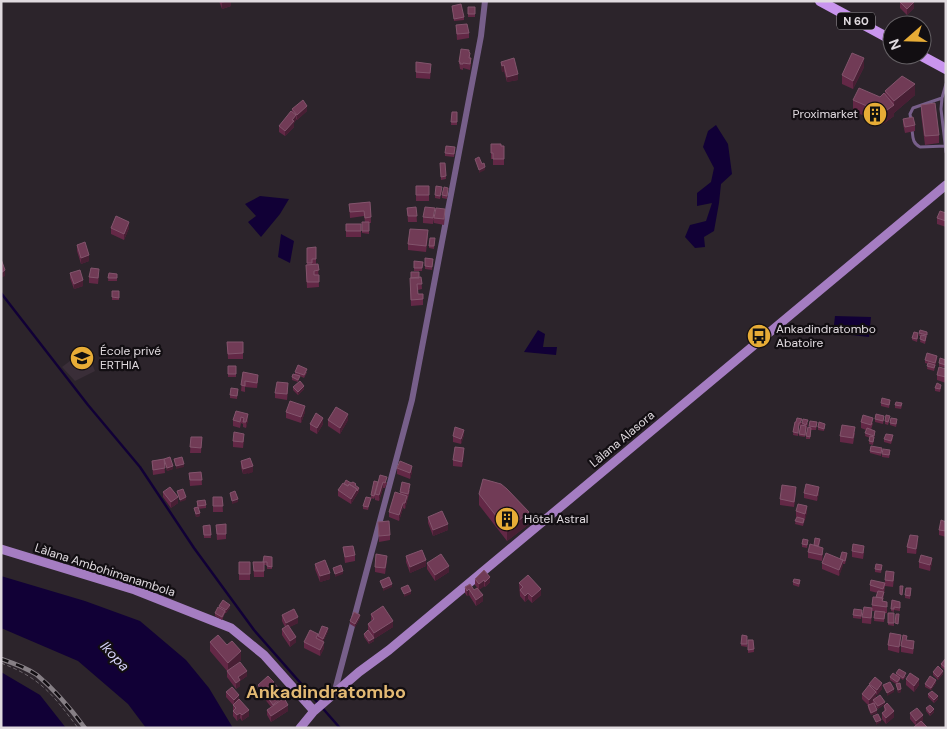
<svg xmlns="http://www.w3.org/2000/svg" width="947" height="729" font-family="'DM Sans',sans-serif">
	<rect width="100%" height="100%" fill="#2c242b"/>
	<path fill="#3a2e38" d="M86 349 95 371 75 381 62 367Z"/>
	<path fill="#110036" d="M716 125 728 144 732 174 721 184 719 203 714 231 704 237 705 247 695 248 685 237 690 225 706 221 712 203 697 206V193L711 182 714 168 703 147 708 131Z
		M260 196 289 199 280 214 261 237 248 222 256 216 245 204Z
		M281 234 294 241 290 263 278 257Z
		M835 316 871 317 869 337 833 333Z
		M538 330 545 334 543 347H557L556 355 524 352Z
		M1 576 85 601 140 621 186 660 209 688 233 728H146L128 704 78 661 1 628Z
		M1 672 40 695 66 728H1Z"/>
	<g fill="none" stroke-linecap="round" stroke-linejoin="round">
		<path stroke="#110036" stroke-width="2.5" d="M1 293 88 405 140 467 194 548 254 630 340 728"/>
		<path stroke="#6c656b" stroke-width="1" stroke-dasharray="4 2.5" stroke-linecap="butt" d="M1 663C41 678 53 695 78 728"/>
		<path stroke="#775f8a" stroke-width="3" d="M946 84 942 98 941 109 946 152
			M911 120 910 114 913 108 942 98
			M912 129C913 137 912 143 920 147L946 146"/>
		<path stroke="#775f8a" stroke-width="6" d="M334 694 412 400 481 36 485 1"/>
		<path stroke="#a57dc2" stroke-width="9" d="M1 549 135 590 231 628 264 655 314 711
			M300 728 314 711 359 672 389 650 946 185"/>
		<path stroke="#c995ee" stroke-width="10" d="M820 1 892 40
			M920 55 946 69"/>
		<g stroke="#867f85" stroke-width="4.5">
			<path id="rail" d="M1 659C13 663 27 668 37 675 55 690 71 709 85 728"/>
		</g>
		<use href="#rail" stroke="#120e12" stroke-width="2.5" stroke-dasharray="8" stroke-linecap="butt"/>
	</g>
	<path fill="#632846" d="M219 1H231V6L222 9Z
		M900 2 914 8 907 15 900 8Z
		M452 6 464 17V20L454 21Z
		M468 7H475V17H468Z
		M456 25 469 33V38L457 40Z
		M469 52 471 64 470 70 463 68V70L460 69 459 62Z
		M501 62 518 80 507 82 504 71 502 72Z
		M864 67 853 89 842 84V75Z
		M431 69 430 79 416 78V72Z
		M885 91 915 95 894 113V116L883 124 853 111V100L880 97 885 94Z
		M921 105 939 135V143L925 145 921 114Z
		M292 109 307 111 297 120 296 119V120L294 123V127L285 136 279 132V126L292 112Z
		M452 112H457V125H451Z
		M903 119 915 125V131L905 133 903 124Z
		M491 144 504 146V165H493V159H491Z
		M455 147 454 157 445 156V153Z
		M440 163H445L446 179 441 180Z
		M416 186H429V201H416Z
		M442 190 440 199 435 198V195Z
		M448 191 447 199 442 198V195Z
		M370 202 371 223H369V234L362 233V231L365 222 364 216 350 218 349 204Z
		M416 207 417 222H408L407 208Z
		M946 213V227L937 224V218Z
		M435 214 433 224 423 223V217Z
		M445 215 444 225 434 223V218Z
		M346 224H361V237H346Z
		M111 228H129L124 240 111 234Z
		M428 236 426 252 408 250V244Z
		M435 241 434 249 429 248V246Z
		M77 245 89 261 81 264 77 251Z
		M316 247V264H318L319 287 307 288 306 270 307 265V248Z
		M425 258 433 259 432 270 425 269Z
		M414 261 423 262 422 271H414Z
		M70 273 83 286 74 289 70 278Z
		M109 273 117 274V281H108Z
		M99 275 98 284 89 283V277Z
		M421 277 422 289 418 290V294H423V305L411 306 410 284 419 278Z
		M112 291H119V300H112Z
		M919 333 927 335 925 344 920 342 921 336H919Z
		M918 336 917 342 912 340V338Z
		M227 342H243V359H228Z
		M937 359 934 371 927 369 928 364 925 363V360Z
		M946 360V368L939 366V363Z
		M228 366H236V377H228Z
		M946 369V383L937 380V375Z
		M243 372 258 380 257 388 245 387V392L241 391Z
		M295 372H307L304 378 300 376 298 382 292 380V377L295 374Z
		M293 387 304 389 298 395 293 390Z
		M935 388H941L940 392 935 391Z
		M238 389 237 399 230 398V395Z
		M288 389 287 400 275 398V393Z
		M890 402 889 408 881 406V403Z
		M895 405 902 406 901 409 895 408Z
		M286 412H305L301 423 286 418Z
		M248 414V420L246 428 243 427V424L241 423 240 428 233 426V420Z
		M875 419H884L883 424 875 422Z
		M890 419 888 425 885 424V421Z
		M328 420H348L340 434 328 426Z
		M810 421 817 425 816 430H811L810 439H806V436L809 428Z
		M795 422H802L801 425H802V423H808L805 437 799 436 800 426 799 425 798 436 793 435Z
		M861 422 873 423 871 430 875 434 873 445 869 444 870 438 865 436 866 430 861 428Z
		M897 422 896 427 890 425V423Z
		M310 424H323L317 434 310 430Z
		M825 426 824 431 818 430V427Z
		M855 433 853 444 840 442V436Z
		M464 435 461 444 453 442V436Z
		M191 437H202L201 453H190Z
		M893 438 891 444 884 442V439Z
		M244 439 243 448 233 447V441Z
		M870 451H882L881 456 870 453Z
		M890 453 889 458 882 457V454Z
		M464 454 462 467 453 466V460Z
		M164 459 173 469 167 471 164 462 165 473 153 475 152 461Z
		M241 461 253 472 243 474 241 467Z
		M397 468 412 472 410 479 397 474Z
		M201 472 202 485 190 486 189 473Z
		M380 475 387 483 385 488H383L379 501 375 500V497L374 499 371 498 368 510 363 509V506L371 498V495L378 482Z
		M351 483 356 486 359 491 351 504 338 496V490L344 484Z
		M410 490 405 509 403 508 399 521 389 517V512L400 494V492Z
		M163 492 178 503 171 508 163 497Z
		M796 493 794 507 780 505V499Z
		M804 493H819L817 501 804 498Z
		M479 494 529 524 507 541 479 505Z
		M213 497H222L223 512H213Z
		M197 501 206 505V508L198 509 200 516 196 517 194 508 197 507Z
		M796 511 807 512 803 526 795 524 797 517H796Z
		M428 517 448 530 433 536 428 523Z
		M378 522 390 535V540L379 542Z
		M946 522V537L939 535V530Z
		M226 524V539L217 540 216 525Z
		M210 525 211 538H204L203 526Z
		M808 542 807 548 802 547V544Z
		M820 542 819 547 823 553 822 561 808 558V552L814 545Z
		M918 542 916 554 907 553V547Z
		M343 547 355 555V561L345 563Z
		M852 551 864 552 863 559 852 557Z
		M406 556 426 566 410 573 406 562Z
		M847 556 845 564H843L839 576 822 569V563L840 559Z
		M272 557V569H267V565H264V577H254L253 562H263Z
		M387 561 385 574 375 572V567Z
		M239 562H250V580H239Z
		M919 562 932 563 930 571 919 568Z
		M427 563 449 572 435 581 427 569Z
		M315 564 330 579 320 582 315 569Z
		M882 568 881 573 875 572V569Z
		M484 570 490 582 485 587 484 586 479 590 475 585V579Z
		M894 578 893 587 885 586 883 601 887 608V613H885L884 622 874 621 875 611H872V605L878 593 870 591V585L885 583V580Z
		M793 582 800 583 799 587 793 585Z
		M519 583 541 595 532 603 528 599 525 602 520 596Z
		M465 587 474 590 483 601 476 606 469 595 467 596 465 593Z
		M911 591 910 599 905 598V595Z
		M892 600 900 602V611L894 610V612L891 611Z
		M219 606 230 608 226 613H225L222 620 215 616V613L219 608Z
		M862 613 861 619 853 618V615Z
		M888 613H894V626L888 625Z
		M371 614 393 627 374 639V641L369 644 364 637V634L368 630V624L372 621 371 620Z
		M872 614 871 624 862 623V617Z
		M282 615 298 623 289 627 296 642 290 647 282 635V629L285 627 282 621Z
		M360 618 355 627 350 624V621Z
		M328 631 323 642 318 639 324 648 320 656 304 648V642L318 634Z
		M742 635 747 636V647L741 646Z
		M748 640H753L754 652 748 653Z
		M907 640 914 647 913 654 901 652V646Z
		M901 641 899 653 888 650V645Z
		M210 642 241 660 231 668 247 676 240 681V686L236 689 227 677V671L210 651Z
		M946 658V671L941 667V664Z
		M933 672 943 674 938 680 933 675Z
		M896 673 906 676 903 680 900 678V680L898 683 901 692 898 693 896 684 890 680V677L896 675Z
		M906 679 919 685 914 692 906 685Z
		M936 683 931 690 925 687V684Z
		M274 684 279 694 285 701 288 711 271 722 267 715V710L271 707 264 698V696L263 697 258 690V685Z
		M869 684 882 689 876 695V698L885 704 878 709 874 704 877 713 871 715 868 708V705L862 699V694L869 685Z
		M226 692 239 699 249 716 242 721 240 718 237 721 233 716V705L226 697Z
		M928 694 938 699 934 703 928 697Z
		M884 706 894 717 886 724 882 719V713L884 712Z
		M926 708 934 712 930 716 926 711Z
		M910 713 923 720 922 721 928 728H914L916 726 910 719Z"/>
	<path fill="#481f34" d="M228 1H231V6L222 9V3Z
		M914 2V8L907 15V9Z
		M864 58V67L853 89V81Z
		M504 65V71L502 72V66Z
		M518 74V80L507 82V77Z
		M915 84V95L894 113V116L883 124V113L894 105V101Z
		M307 106V111L297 120V115Z
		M296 115V120L294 123V127L285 136V131Z
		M485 167V170L479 173V170Z
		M129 222V228L124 240V234Z
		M89 255V261L81 264V258Z
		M5 270V276L1 278V273Z
		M83 280V286L74 289V284Z
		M304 386V389L298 395V392Z
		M305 406V412L301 423V417Z
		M248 414V420L246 428V422Z
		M348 414V420L340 434V428Z
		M323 418V424L317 434V428Z
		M464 430V435L461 444V439Z
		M464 448V454L462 467V462Z
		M184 464V467L176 469V466Z
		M173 466V469L167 471V468Z
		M253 466V472L248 474V468Z
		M412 466V472L410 479V473Z
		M248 467V473L243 474V469Z
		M383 482V488L379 501V495Z
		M819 487V493L817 501V496Z
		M359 488V491L351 504V499L357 489Z
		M407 496V502L405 509V503Z
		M178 497V503L171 508V502Z
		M186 497V500L180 502V500Z
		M238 499V502L232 504V501Z
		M403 503V508L399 521V515Z
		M807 506V512L805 520V514Z
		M529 512V524L507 541V530Z
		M200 513V516L196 517V514Z
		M448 524V530L433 536V530Z
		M918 536V542L916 554V549Z
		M823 548V553L822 561V555Z
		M932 558V563L930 571V565Z
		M426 560V566L410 573V567Z
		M843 560V566L839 576V570Z
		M449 566V572L435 581V575Z
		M343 571V574L335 577V574Z
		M330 573V579L320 582V576Z
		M490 577V582L485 587V582Z
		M484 580V586L479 590V584Z
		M392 584V587L383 591V588Z
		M469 589V595L467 596V591Z
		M541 589V595L532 603V597Z
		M411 591V594L404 597V594Z
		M528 593V599L525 602V596Z
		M483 595V601L476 606V600Z
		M230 605V608L226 613V610Z
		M360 615V618L355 627V624Z
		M298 617V623L286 629V623Z
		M393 621V627L374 639V633Z
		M328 628V631L323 642V639Z
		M901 635V641L899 653V647Z
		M296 637V642L290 647V641Z
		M374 638V641L369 644V641Z
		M324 642V648L320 656V650Z
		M241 651V660L228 671V663Z
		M247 671V676L240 681V686L236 689V683L238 677Z
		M943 671V674L938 680V677Z
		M919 679V685L914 692V686Z
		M936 680V683L931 690V688Z
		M274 682V688L264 692 263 697V691Z
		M882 683V689L877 696V690Z
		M894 689V692L887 696V693Z
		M901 689V692L898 693V690Z
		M876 692V698L869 706V700Z
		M239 695V701L234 706V700Z
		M938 696V699L934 703V700Z
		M885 702V704L878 709V706Z
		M288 705V711L271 722V716Z
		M934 709V712L930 716V713Z
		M249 710V716L242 721V715Z
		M877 710V713L871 715V713Z
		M894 711V717L886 724V718Z
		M240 713V718L237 721V715Z
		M923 715V720L916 726V721Z
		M881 720V722L876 725V722Z"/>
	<path fill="#713b56" stroke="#82546c" d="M901 1H914V2L907 9 900 2Z
		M461 4 464 17 454 19 452 6Z
		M468 7H475V14H468Z
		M467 24 469 33 457 34 456 25Z
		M461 49 469 50V52L470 53 469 58H471L470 64 463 63V64H460V62H459Z
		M852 53 864 58 853 81 842 75Z
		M514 58 518 74 507 77 504 65 502 66 501 62Z
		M416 62 431 64 430 73 416 72Z
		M902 76 915 84 894 101 885 91Z
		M859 88 880 97 884 93 894 105 883 113 853 100Z
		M303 100 307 106 297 115 292 109Z
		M935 103 939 135 925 136 921 105Z
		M291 111 296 115 292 120 294 121 285 131 279 126Z
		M452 112H457V122H451Z
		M913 117 915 125 905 127 903 119Z
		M491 144H501V146H504V159H493V153H491Z
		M446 146 455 147 454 154 445 153Z
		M479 157 482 164 484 163 485 167 479 170 475 159Z
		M440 163H445L446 176 441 177Z
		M416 186H429V195H416Z
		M436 186 442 187 440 196 435 195Z
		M444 187 448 188 447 196 442 195Z
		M370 202 371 217 365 218 364 211 350 212 349 204Z
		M416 207 417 216H408L407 208Z
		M425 207 435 208 433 218 423 217Z
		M436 208 445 209 444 219 434 218Z
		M940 211 946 213V221L937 218Z
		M116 216 129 222 124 234 111 228Z
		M362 222H369V231H362Z
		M346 224H361V231H346Z
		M410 229 428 230 426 246 408 244Z
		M430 238H435L434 246H429Z
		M85 242 89 255 81 258 77 245Z
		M316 247V259H312V263H307V248Z
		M425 258 433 259 432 267 425 266Z
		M1 259 5 270 1 273Z
		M414 261 423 262 422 268H414Z
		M318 264 319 270 314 271V275H319V282H307L306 265Z
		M91 268 99 269 98 278 89 277Z
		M80 270 83 280 74 284 70 273Z
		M411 272H419V278H411Z
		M109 273 117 274V278H108Z
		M421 277 422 284H417L418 294H423V299L411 300 410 278Z
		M112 291H119V298L112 297Z
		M920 330 927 332V335L919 333Z
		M914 332 918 333 917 339 912 338Z
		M921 335 926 336 925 341 920 339Z
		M227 342H243V353L228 354Z
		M927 353 937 356 935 363 925 360Z
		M940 358 946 360V365L939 363Z
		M928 363 935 365 934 368 927 366Z
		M298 365 307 369 304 375 295 372Z
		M228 366H236V374H228Z
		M939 367 946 369V377L937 375Z
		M243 372 258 375 257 383 245 381V386L241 385Z
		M293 374 300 376 298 380 292 377Z
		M300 381 304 386 298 392 293 387Z
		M277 382 288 383 287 394 275 393Z
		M937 383 941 385 940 389 935 388Z
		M231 388 238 389 237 396 230 395Z
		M882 398 890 400 889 405 881 403Z
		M290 401 305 406 301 417 286 412Z
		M896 402 902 403 901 406 895 405Z
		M336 407 348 414 340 428 328 420Z
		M236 411 248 414 246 422H243L244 418 241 417 240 422 233 420Z
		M316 413 323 418 317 428 310 424Z
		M876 414 884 416 883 421 875 419Z
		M863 415 873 418 871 425 861 422Z
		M886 415 890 416 888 422 885 421Z
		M797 418 802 419 800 423H799L798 433 793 432 795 422H796Z
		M891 418 897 419 896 424 890 423Z
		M803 419 808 420 806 425 802 423Z
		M810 421 817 422 816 427 809 426Z
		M819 422 825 424 824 429 818 427Z
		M801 425 806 426 805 435 799 434Z
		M842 425 855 427 853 438 840 436Z
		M455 427 464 430 461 439 453 436Z
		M808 427 811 428 810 437 806 436Z
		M867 428 875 431 874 436 865 433Z
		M234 432 244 434 243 442 233 441Z
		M886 434 893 435 891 441 884 439Z
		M870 436 874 437 873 442 869 441Z
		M191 437H202L201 448 190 447Z
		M871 446 882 448 881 453 870 451Z
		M455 447 464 448 462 462 453 460Z
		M883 449 890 450 889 455 882 454Z
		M170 457 173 466 167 468 164 459Z
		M182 457 184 464 176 466 174 459Z
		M250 458 253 466 243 469 241 461Z
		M164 459 165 468 153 470 152 461Z
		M400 461 412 466 410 473 397 468Z
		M201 472 202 480H190L189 473Z
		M380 475 387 477 385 483 383 482 379 495 375 494Z
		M483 479 501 484 507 489 529 512 507 530 479 494Z
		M346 480 351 483 353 482 356 484 355 485 359 488 357 491V489L349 484 348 486 344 484Z
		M374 481 378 482 374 496 371 495Z
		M402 482 410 484 408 494 400 492Z
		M343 483 348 486 349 484 357 489 351 499 338 490Z
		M806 484 819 487 817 496 804 493Z
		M782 485 796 487 794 502 780 499Z
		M170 487 178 497 171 502 163 492Z
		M183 489 186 497 180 500 177 491Z
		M235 491 238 499 232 501 230 493Z
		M395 492 407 496 405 503H403L399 515 389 512Z
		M213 497H222L223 506H213Z
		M366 497 371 498 368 507 363 506Z
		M205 500 206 505 198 506 197 501Z
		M798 504 807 506 805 514 796 511Z
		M198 507 200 513 196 514 194 508Z
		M442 511 448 524 433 530 428 517Z
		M797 517 804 519 803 523 795 521Z
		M941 520 946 522V531L939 530Z
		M389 521 390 535 379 536 378 522Z
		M226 524V534H217L216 525Z
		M210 525 211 535H204L203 526Z
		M910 535 918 536 916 549 907 547Z
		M815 538 820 539 818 546 814 545Z
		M803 539 808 540 807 545 802 544Z
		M810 544 823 548 822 555 808 552Z
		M853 544 864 546 863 553 852 551Z
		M353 546 355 555 345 557 343 547Z
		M422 550 426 560 410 567 406 556Z
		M842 552 847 553 845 561 840 559Z
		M826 553 843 560 839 570 822 563Z
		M376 554 387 556 385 568 375 567Z
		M441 554 449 566 435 575 427 563Z
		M921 555 932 558 930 565 919 562Z
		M264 556 272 557V567L267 566V562H263Z
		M325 560 330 573 320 576 315 564Z
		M239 562H250V574H239Z
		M253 562H264V571H254Z
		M876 564 882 565 881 570 875 569Z
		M341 565 343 571 335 574 333 568Z
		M484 570 490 577 485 582 484 580 479 584 475 579Z
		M886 571 894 572 893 581 885 580Z
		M528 575 541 589 532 597 528 593 525 596 520 590 523 587 519 583Z
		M389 577 392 584 383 588 380 581Z
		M794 579 800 580 799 584 793 582Z
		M871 580 885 583 883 589 870 585Z
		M470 584 474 590 477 588 483 595 476 600 469 589 467 591 465 587Z
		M408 585 411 591 404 594 401 588Z
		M900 586H903L902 595 900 594Z
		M906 588H911L910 596 905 595Z
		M878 591 884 592 882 598 876 597Z
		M873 597 883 598 882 601 887 602V607L872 605Z
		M223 600 230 605 226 610 219 606Z
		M892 600 900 602V608L894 607V609H891Z
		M383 606 393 621 374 633 368 624 374 619 371 614Z
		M218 607 225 611 222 617 215 613Z
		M864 607 872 608 871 618 862 617Z
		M294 609 298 617 286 623 282 615Z
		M854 609 862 610 861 616 853 615Z
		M875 611 885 612 884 619 874 618Z
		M354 612 360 615 355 624 350 621Z
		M888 613H894V623H888Z
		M896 614H899L898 624 895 623Z
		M288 625 296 637 290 641 282 629Z
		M322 626 328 628 323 639 318 636Z
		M310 630 318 634 316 638 324 642 320 650 304 642Z
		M368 630 374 638 369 641 364 634Z
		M890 633 901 635 899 647 888 645Z
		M218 635 227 645 232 641 241 651 228 663 210 642Z
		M742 635 747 636V644H741Z
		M903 635 907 636 906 640 914 641 913 649 901 646Z
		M748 640H753L754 649 748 650Z
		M946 658V668L941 664Z
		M240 662 247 671 238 677 240 680 236 683 227 671Z
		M938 666 943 671 938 677 933 672Z
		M899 669 906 673 903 678 896 673Z
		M893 673 900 678 897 682 890 677Z
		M910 673 919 679 914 686 906 679Z
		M268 676 274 682 263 691 258 685Z
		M930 676 936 680 931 688 925 684Z
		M875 677 882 683 877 690 869 684Z
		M890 682 894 689 887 693 883 685Z
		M274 683 279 689 276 691 281 698 273 705 264 692Z
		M900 683 901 689 898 690 896 684Z
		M869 685 876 692 869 700 862 694Z
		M232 687 239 695 234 700 226 692Z
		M932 691 938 696 934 700 928 694Z
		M281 692 285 698 282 700 278 695Z
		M880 695 885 702 878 706 873 700Z
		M284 698 288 705 271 716 267 710Z
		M239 699 249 710 242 715 240 713 237 715 233 711 236 708 233 705Z
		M874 703 877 710 871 713 868 705Z
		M887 703 894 711 886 718 882 713 886 710 884 706Z
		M930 705 934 709 930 713 926 708Z
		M917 708 923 715 916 721 910 713Z
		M878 714 881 720 876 722 873 716Z
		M921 721 928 728H915L914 727Z"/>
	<defs>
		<g id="building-disc" transform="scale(1.25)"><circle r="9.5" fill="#e7ac36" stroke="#120e12"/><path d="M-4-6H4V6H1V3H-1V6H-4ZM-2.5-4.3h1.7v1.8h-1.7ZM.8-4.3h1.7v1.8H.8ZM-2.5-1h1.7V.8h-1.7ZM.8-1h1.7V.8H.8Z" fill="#111"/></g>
		<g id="bus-disc" transform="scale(1.25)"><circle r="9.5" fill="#e7ac36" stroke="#120e12"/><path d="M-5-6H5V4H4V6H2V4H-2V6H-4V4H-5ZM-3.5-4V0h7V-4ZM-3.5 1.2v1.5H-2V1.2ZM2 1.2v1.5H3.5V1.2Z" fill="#111"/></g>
		<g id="school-disc" transform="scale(1.25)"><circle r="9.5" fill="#e7ac36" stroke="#120e12"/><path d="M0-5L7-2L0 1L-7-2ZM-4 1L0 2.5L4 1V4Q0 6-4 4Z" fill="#111"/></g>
	</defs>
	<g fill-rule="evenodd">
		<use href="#building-disc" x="875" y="114"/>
		<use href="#bus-disc" x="759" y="336"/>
		<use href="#school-disc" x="82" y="358"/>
		<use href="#building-disc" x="507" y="519"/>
	</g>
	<g text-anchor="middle" stroke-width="4.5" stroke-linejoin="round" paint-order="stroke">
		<rect fill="#120e12" stroke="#a29da2" stroke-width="1" x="837" y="12.5" width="38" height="17" rx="4"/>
		<g font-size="11" font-weight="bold" fill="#e0dadf">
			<text x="856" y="25">N 60</text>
		</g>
		<g font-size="12" fill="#e0dadf" stroke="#120e12" text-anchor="start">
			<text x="858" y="118" text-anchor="end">Proximarket</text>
			<text x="776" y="333">Ankadindratombo<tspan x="776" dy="14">Abatoire</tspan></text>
			<text x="100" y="355">École privé<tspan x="100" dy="14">ERTHIA</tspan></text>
			<text x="524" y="523">Hôtel Astral</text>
		</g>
		<g font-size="12" fill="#e0dadf" stroke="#120e12">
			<text transform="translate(622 439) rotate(-40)" y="4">Làlana Alasora</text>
			<text transform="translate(105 570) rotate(18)" y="4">Làlana Ambohimanambola</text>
		</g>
		<g font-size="14" font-style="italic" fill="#d4d1f7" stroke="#120e12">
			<text transform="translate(115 656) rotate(47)" y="5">Ikopa</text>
		</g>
		<g font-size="18" font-weight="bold" fill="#e2b973" stroke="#120e12">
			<text x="326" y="698">Ankadindratombo</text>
		</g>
	</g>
	<rect width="947" height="729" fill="none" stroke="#e0dadf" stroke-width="5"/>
	<g transform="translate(907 40) rotate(250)"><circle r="24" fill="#120e12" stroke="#646064"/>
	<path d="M0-4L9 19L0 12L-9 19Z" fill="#e7ac36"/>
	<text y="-8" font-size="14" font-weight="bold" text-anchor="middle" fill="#e0dadf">N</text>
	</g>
</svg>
